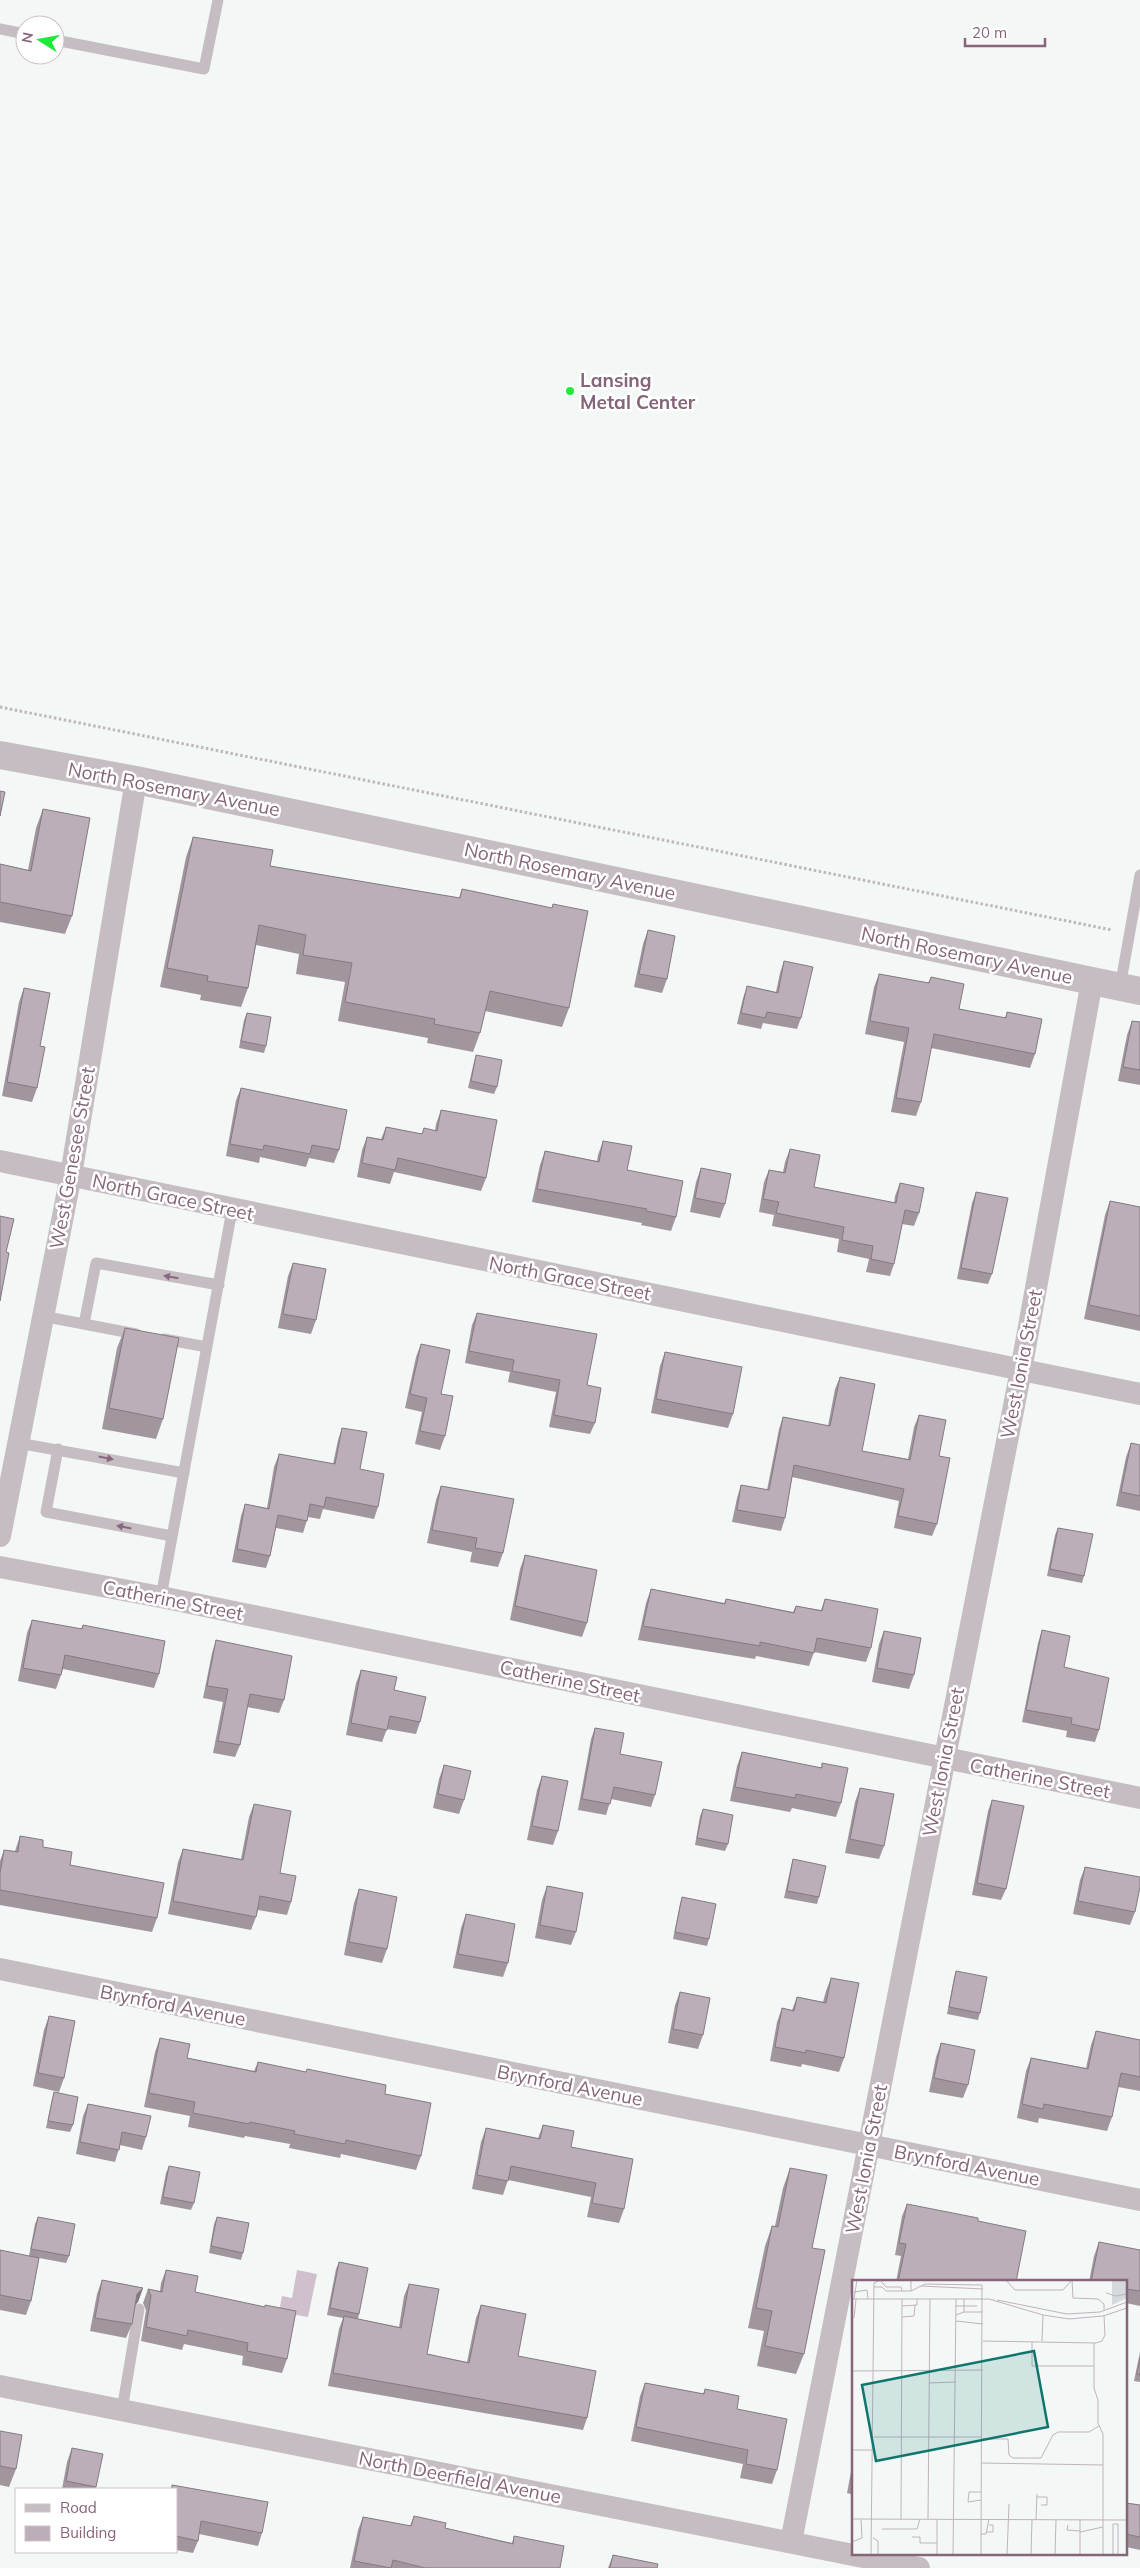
<svg xmlns="http://www.w3.org/2000/svg" width="1140" height="2568" font-family="Mulish,sans-serif">
	<rect width="100%" height="100%" fill="#f3f7f6"/>
	<path fill="#d0c0cd" d="M297 2270 317 2274 308 2317 279 2312 282 2296 292 2298Z"/>
	<g fill="none" stroke-linecap="round" stroke-linejoin="round">
		<path stroke="#beb7bc" stroke-width="3" stroke-dasharray="2.5 2.5" stroke-linecap="butt" d="M0 707 1112 930"/>
		<path stroke="#c6bdc3" stroke-width="11" d="M0 29 25 34
			M55 40 204 69 218 0
			M1120 987 1140 875
			M42 1316 136 1334
			M84 1324 96 1263 219 1285
			M164 1339 207 1347
			M18 1443 184 1473
			M58 1449 46 1512 172 1536
			M161 1597 232 1210
			M122 2410 139 2309"/>
		<path stroke="#c6bdc3" stroke-width="22" d="M0 1161 1140 1394
			M0 1536 71 1175 136 780
			M0 1567 161 1597 1140 1798
			M0 1969 1140 2200
			M0 2386 919 2568
			M791 2542 1021 1370 1092 981"/>
		<path stroke="#c6bdc3" stroke-width="28" d="M0 755 136 780 1140 991"/>
	</g>
	<path fill="#a2969e" d="M43 809 72 916 65 934 0 922V864L28 870 36 828Z
		M193 837 270 866 459 898 462 889 552 908 553 904 569 1008 562 1027 485 1011 480 1033 473 1052 427 1043 428 1038 338 1021 345 982 296 974 299 954 256 945 248 988 241 1007 200 1000 201 995 160 987 186 857Z
		M648 930 667 979 662 993 634 987 643 944Z
		M784 961 801 1018 797 1029 763 1023 761 1029 737 1024 743 998 747 986 776 992 780 973Z
		M879 974 928 983 931 977 959 1009 1005 1018 1007 1012 1035 1054 1030 1068 931 1048 921 1102 916 1116 891 1112 904 1042 865 1034 874 987Z
		M24 988 40 1046 37 1088 32 1102 2 1096 19 1002Z
		M247 1013 266 1046 264 1053 239 1048 244 1020Z
		M1132 1021 1140 1022V1085L1118 1081 1127 1035Z
		M476 1055 497 1087 494 1094 468 1088 474 1062Z
		M241 1088 339 1150 334 1163 309 1158 306 1167 260 1157 259 1163 226 1156 236 1100Z
		M441 1110 486 1178 481 1191 394 1172 390 1184 357 1177 362 1150 367 1137 381 1139 386 1127 422 1134 424 1128 435 1131 436 1124Z
		M603 1141 627 1170 676 1217 671 1231 641 1225 642 1223 532 1202 540 1165 545 1151 597 1161 598 1155Z
		M790 1149 814 1187 894 1203 895 1196 900 1183 919 1213 914 1226 902 1224 894 1264 890 1276 866 1272 869 1259 837 1252 839 1239 772 1226 774 1215 759 1212 764 1182 769 1170 783 1172 785 1162Z
		M701 1168 725 1204 720 1218 690 1212 696 1182Z
		M976 1192 992 1274 988 1284 957 1279 972 1203Z
		M1110 1201 1140 1207V1331L1084 1319 1105 1215Z
		M293 1263 316 1320 311 1334 278 1328 288 1276Z
		M477 1313 587 1385 595 1423 590 1434 549 1427 556 1392 508 1382 510 1372 465 1363 472 1325Z
		M125 1328 163 1419 156 1439 102 1429 117 1348Z
		M421 1344 441 1394 445 1436 440 1450 415 1444 422 1412 405 1408 416 1357Z
		M665 1352 733 1414 728 1428 651 1413 660 1366Z
		M840 1377 862 1451 908 1459 914 1427 919 1415 939 1456 937 1524 932 1536 894 1528 899 1501 792 1477 785 1518 781 1531 732 1522 737 1498 741 1485 767 1490 779 1429 783 1417 828 1426 835 1389Z
		M342 1428 360 1469 378 1507 374 1519 323 1509 320 1519 308 1517 303 1533 276 1528 270 1556 266 1568 232 1562 241 1516 245 1504 267 1508 274 1467 279 1454 333 1464 338 1440Z
		M1131 1443 1140 1445V1511L1116 1506 1126 1457Z
		M441 1486 503 1553 498 1567 470 1562 472 1552 427 1543 436 1500Z
		M1058 1528 1084 1576 1082 1583 1047 1576 1055 1535Z
		M525 1555 587 1623 582 1637 510 1620 520 1569Z
		M651 1589 724 1603 726 1599 793 1612 796 1606 821 1610 825 1599 871 1648 866 1662 814 1652 809 1666 756 1656 755 1659 638 1640 646 1603Z
		M32 1620 81 1629 83 1625 159 1674 154 1688 63 1669 61 1675 56 1689 18 1681 27 1633Z
		M1042 1630 1099 1730 1095 1742 1066 1737 1067 1731 1022 1722 1038 1643Z
		M884 1631 914 1675 909 1689 872 1682 879 1644Z
		M216 1640 284 1700 279 1713 247 1707 240 1745 235 1757 213 1753 223 1702 203 1698 212 1653Z
		M361 1670 394 1690 420 1722 416 1734 387 1729 382 1742 346 1735 356 1683Z
		M595 1728 620 1754 655 1795 651 1807 611 1799 606 1815 578 1810 591 1739Z
		M742 1752 821 1768 822 1763 841 1803 836 1817 792 1808 790 1812 730 1801 737 1766Z
		M444 1765 464 1800 459 1814 433 1808 439 1779Z
		M542 1776 558 1831 553 1845 527 1840 537 1790Z
		M860 1788 884 1846 879 1859 845 1853 855 1802Z
		M992 1800 1006 1889 1001 1900 972 1895 988 1811Z
		M254 1804 291 1902 287 1915 258 1910 256 1917 251 1930 168 1914 178 1862 183 1849 241 1859 249 1817Z
		M703 1809 728 1844 725 1851 695 1845 700 1816Z
		M20 1836 43 1847 70 1865 157 1918 152 1932 0 1905V1861L4 1850 15 1851Z
		M793 1859 819 1897 817 1904 784 1898 791 1866Z
		M1085 1867 1135 1912 1130 1925 1073 1914 1080 1880Z
		M547 1886 576 1932 571 1945 535 1938 542 1900Z
		M359 1889 387 1949 382 1963 344 1955 354 1903Z
		M682 1897 709 1939 707 1946 673 1939 680 1904Z
		M466 1914 508 1963 503 1977 453 1968 461 1928Z
		M956 1971 980 2013 978 2020 947 2014 954 1978Z
		M831 1978 844 2058 839 2072 802 2064 801 2067 770 2061 777 2022 782 2008 792 2010 797 1997 823 2002 826 1991Z
		M680 1992 703 2035 698 2049 668 2043 675 2005Z
		M49 2016 64 2078 59 2092 33 2086 44 2030Z
		M1096 2031 1140 2040V2091L1118 2087 1112 2117 1107 2131 1039 2118 1038 2123 1017 2118 1026 2071 1031 2058 1086 2068 1091 2045Z
		M160 2038 187 2058 254 2071 258 2062 385 2094 421 2156 416 2170 341 2154 340 2158 289 2148 290 2144 245 2136 244 2138 188 2127 190 2116 144 2107 155 2052Z
		M941 2043 968 2085 963 2098 929 2092 936 2057Z
		M54 2092 73 2125 70 2132 46 2128 52 2099Z
		M88 2104 146 2137 142 2150 120 2145 115 2162 76 2154 83 2116Z
		M543 2125 571 2147 624 2209 619 2223 587 2217 591 2197 508 2180 503 2195 472 2189 481 2142 486 2128 538 2138Z
		M169 2166 194 2203 191 2210 160 2204 166 2173Z
		M790 2168 812 2248 804 2354 796 2374 757 2366 764 2331 748 2328 765 2246 772 2226H775L783 2188Z
		M907 2204 978 2221 1016 2282H896L901 2256 895 2255 902 2216Z
		M38 2217 69 2256 66 2263 39 2258 31 2301 26 2315 0 2310V2250L29 2256 35 2224Z
		M217 2217 243 2253 241 2260 209 2253 214 2224Z
		M1099 2242 1140 2250V2306L1126 2303V2282H1089L1094 2256Z
		M339 2262 359 2314 358 2319 399 2327 404 2296 409 2284 427 2354 467 2362 476 2318 481 2305 518 2356 587 2418 583 2430 328 2386 339 2329 343 2318 327 2315 336 2269Z
		M166 2270 195 2292 287 2359 282 2373 242 2365 243 2356 184 2344 182 2350 141 2341 146 2310 143 2303 148 2289 160 2291 161 2283Z
		M102 2280 143 2288 138 2302 135 2305 132 2324 126 2338 90 2331 97 2294Z
		M1140 2352V2382L1134 2381Z
		M645 2383 703 2394 705 2389 737 2409 777 2470 772 2484 740 2478 743 2464 631 2441 640 2396Z
		M0 2431 16 2469 9 2487 0 2485Z
		M72 2448 96 2487 95 2489H62L67 2462Z
		M854 2456V2495L847 2493Z
		M172 2485 262 2533 258 2546 199 2534 198 2541 193 2553 176 2550V2489H171Z
		M1126 2503 1140 2505V2550L1126 2547Z
		M414 2516 445 2528 512 2543 514 2536 560 2568H350L358 2530 363 2517 410 2526Z
		M613 2555 657 2568H608Z"/>
	<path fill="#847a81" d="M143 2288 138 2302 132 2308 137 2294Z"/>
	<path fill="#bcaeb8" stroke="#847a81" d="M0 791 5 792 0 816Z
		M43 809 90 818 72 916 0 902V864L31 871Z
		M193 837 273 850 270 866 460 898 462 889 552 908 553 904 588 911 569 1008 490 991 480 1033 434 1024 435 1019 345 1002 352 963 303 955 306 935 259 925 248 988 207 981 208 976 167 968Z
		M648 930 675 936 667 979 639 974Z
		M784 961 813 967 801 1018 767 1012 765 1018 741 1013 747 986 778 993Z
		M879 974 929 983 931 977 964 984 959 1009 1006 1018 1007 1012 1042 1019 1035 1054 934 1034 921 1102 896 1098 909 1028 870 1021Z
		M24 988 50 993 40 1046 45 1047 37 1088 7 1082Z
		M247 1013 271 1017 266 1046 241 1041Z
		M1132 1021 1140 1022V1070L1123 1067Z
		M476 1055 502 1060 497 1087 471 1081Z
		M241 1088 347 1110 339 1150 312 1145 310 1154 264 1145 263 1150 230 1144Z
		M441 1110 497 1120 486 1178 398 1158 395 1170 362 1163 367 1137 383 1140 386 1127 422 1134 424 1128 437 1131Z
		M603 1141 632 1146 627 1170 683 1181 676 1217 646 1211 647 1209 537 1189 545 1151 599 1162Z
		M790 1149 820 1155 814 1187 896 1203 900 1183 924 1188 919 1213 905 1210 894 1264 871 1259 873 1246 842 1240 844 1227 776 1213 779 1202 763 1199 769 1170 785 1173Z
		M701 1168 731 1174 725 1204 695 1198Z
		M976 1192 1008 1198 992 1274 961 1268Z
		M1110 1201 1140 1207V1316L1089 1305Z
		M0 1216 14 1219 6 1252 9 1253 0 1301Z
		M293 1263 326 1269 316 1320 283 1314Z
		M477 1313 597 1334 587 1385 601 1388 595 1423 554 1415 560 1380 512 1371 514 1360 469 1351Z
		M125 1328 179 1338 163 1419 109 1408Z
		M421 1344 450 1350 441 1394 453 1396 445 1436 420 1431 427 1398 410 1394Z
		M665 1352 742 1367 733 1414 656 1399Z
		M840 1377 875 1384 862 1451 910 1460 919 1415 946 1420 939 1456 950 1458 937 1524 898 1516 904 1489 794 1465 785 1518 737 1510 741 1485 769 1490 783 1417 830 1426Z
		M342 1428 367 1432 360 1469 384 1474 378 1507 326 1497 324 1507 310 1504 307 1521 278 1515 270 1556 237 1549 245 1504 269 1509 279 1454 335 1464Z
		M1131 1443 1140 1445V1496L1121 1492Z
		M441 1486 514 1499 503 1553 475 1548 477 1538 432 1530Z
		M1058 1528 1093 1534 1084 1576 1050 1569Z
		M525 1555 597 1570 587 1623 515 1606Z
		M651 1589 725 1604 726 1599 794 1613 796 1606 822 1611 825 1599 878 1609 871 1648 817 1638 814 1653 760 1642V1646L643 1626Z
		M32 1620 82 1629 83 1625 165 1641 159 1674 65 1655 61 1675 23 1668Z
		M1042 1630 1070 1636 1064 1667 1109 1678 1099 1730 1071 1724 1072 1718 1026 1710Z
		M884 1631 921 1638 914 1675 877 1668Z
		M216 1640 292 1656 284 1700 250 1694 240 1745 218 1741 228 1689 207 1686Z
		M361 1670 397 1677 394 1690 426 1697 420 1722 390 1716 387 1730 351 1723Z
		M595 1728 624 1733 620 1754 662 1762 655 1795 614 1787 610 1804 582 1799Z
		M742 1752 822 1768V1763L848 1768 841 1803 796 1794 795 1798 735 1787Z
		M444 1765 471 1771 464 1800 438 1794Z
		M542 1776 568 1781 558 1831 532 1826Z
		M860 1788 894 1794 884 1846 850 1839Z
		M992 1800 1024 1806 1006 1889 977 1883Z
		M254 1804 291 1811 280 1873 296 1876 291 1902 260 1896 256 1917 173 1901 183 1849 243 1860Z
		M703 1809 733 1815 728 1844 697 1838Z
		M20 1836 43 1840V1847L72 1852 70 1865 164 1883 157 1918 0 1890V1873L4 1850 18 1852Z
		M793 1859 826 1866 819 1897 787 1891Z
		M1085 1867 1140 1877V1887L1135 1912 1078 1901Z
		M547 1886 583 1893 576 1932 540 1925Z
		M359 1889 397 1897 387 1949 349 1942Z
		M682 1897 716 1904 709 1939 675 1932Z
		M466 1914 515 1924 508 1963 458 1954Z
		M956 1971 987 1977 980 2013 949 2007Z
		M831 1978 859 1983 844 2058 806 2050V2053L775 2047 782 2008 794 2011 797 1997 826 2003Z
		M680 1992 710 1998 703 2035 673 2029Z
		M49 2016 75 2021 64 2078 38 2073Z
		M1096 2031 1140 2040V2077L1121 2073 1112 2117 1044 2104 1043 2109 1022 2104 1031 2058 1088 2069Z
		M160 2038 190 2044 187 2058 256 2072 258 2062 306 2072 307 2069 386 2085 385 2094 431 2103 421 2156 346 2140 345 2144 294 2134 295 2131 250 2122 249 2124 193 2113 195 2102 149 2093Z
		M941 2043 975 2050 968 2085 934 2078Z
		M54 2092 78 2097 73 2125 48 2121Z
		M88 2104 151 2116 146 2137 122 2132 119 2150 80 2142Z
		M543 2125 574 2131 571 2147 633 2159 624 2209 592 2203 596 2183 511 2166 508 2181 477 2175 486 2128 540 2139Z
		M169 2166 200 2172 194 2203 163 2197Z
		M790 2168 827 2175 812 2248 825 2250 804 2354 765 2346 772 2311 756 2308 772 2226 778 2227Z
		M907 2204 978 2218V2221L1026 2231 1016 2282H898L906 2244 899 2243Z
		M38 2217 75 2224 69 2256 31 2249Z
		M217 2217 249 2223 243 2253 211 2246Z
		M1099 2242 1140 2250V2291L1126 2289V2282H1091Z
		M0 2250 39 2258 31 2301 0 2295Z
		M339 2262 368 2268 359 2314 330 2308Z
		M166 2270 198 2276 195 2292 265 2307V2305L296 2311 287 2359 247 2351 248 2343 188 2330 187 2336 146 2327 151 2296 148 2289 162 2292Z
		M102 2280 143 2288 137 2294 132 2324 95 2318Z
		M409 2284 439 2289 427 2354 469 2363 481 2305 526 2314 518 2356 596 2371 587 2418 333 2373 344 2316 401 2328Z
		M1140 2358V2374H1137Z
		M645 2383 704 2394 705 2389 739 2396 737 2409 787 2419 777 2470 746 2464 748 2450 636 2427Z
		M0 2431 22 2435 16 2469 0 2466Z
		M72 2448 103 2454 96 2487 66 2481Z
		M854 2467V2482L851 2481Z
		M172 2485 268 2502 262 2533 201 2521 198 2541 176 2536V2489H172Z
		M1126 2503 1140 2505V2537L1126 2534Z
		M414 2516 446 2523 445 2528 513 2544 514 2536 564 2546 560 2568H425L393 2560 391 2568 354 2561 363 2517 411 2526Z
		M613 2555 658 2564 657 2568H610Z"/>
	<defs><path id="oneway-solid" d="M-6-.8H1V-3.2L6.5 0L1 3.2V.8H-6Z" transform="scale(1.25)"/></defs>
	<g fill="#89687e">
		<use href="#oneway-solid" transform="translate(171 1277) rotate(-170)"/>
		<use href="#oneway-solid" transform="translate(106 1458) rotate(11)"/>
		<use href="#oneway-solid" transform="translate(124 1527) rotate(-169)"/>
	</g>
	<circle fill="#1eeb39" stroke="#fff" stroke-width="2" cx="570" cy="391" r="5"/>
	<g text-anchor="middle" stroke-width="5" stroke-linejoin="round" paint-order="stroke">
		<g font-size="19" font-weight="bold" fill="#86647a" stroke="#fff" text-anchor="start">
			<text x="580" y="387">Lansing<tspan x="580" dy="22">Metal Center</tspan></text>
		</g>
		<g font-size="19" fill="#86647a" stroke="#fff">
			<text transform="translate(174 789) rotate(11)" y="7">North Rosemary Avenue</text>
			<text transform="translate(570 871) rotate(12)" y="7">North Rosemary Avenue</text>
			<text transform="translate(967 955) rotate(12)" y="7">North Rosemary Avenue</text>
			<text transform="translate(72 1158) rotate(-80)" y="7">West Genesee Street</text>
			<text transform="translate(173 1197) rotate(12)" y="7">North Grace Street</text>
			<text transform="translate(570 1278) rotate(11)" y="7">North Grace Street</text>
			<text transform="translate(1021 1364) rotate(-79)" y="7">West Ionia Street</text>
			<text transform="translate(173 1600) rotate(11)" y="7">Catherine Street</text>
			<text transform="translate(570 1681) rotate(12)" y="7">Catherine Street</text>
			<text transform="translate(943 1762) rotate(-79)" y="7">West Ionia Street</text>
			<text transform="translate(1040 1778) rotate(11)" y="7">Catherine Street</text>
			<text transform="translate(173 2005) rotate(11)" y="7">Brynford Avenue</text>
			<text transform="translate(570 2085) rotate(11)" y="7">Brynford Avenue</text>
			<text transform="translate(866 2159) rotate(-79)" y="7">West Ionia Street</text>
			<text transform="translate(967 2165) rotate(11)" y="7">Brynford Avenue</text>
			<text transform="translate(460 2477) rotate(11)" y="7">North Deerfield Avenue</text>
		</g>
	</g>
	<g transform="translate(852 2280)">
		<rect width="275" height="275" fill="#f3f7f6"/>
		<path d="M260 0H275V18L260 25Z" fill="#d4d9de"/>
		<path fill="none" stroke="#c0b3bd" stroke-width="1" d="M154 0 163 10H211L220 0M220 0 221 18 246 19 252 24V30M29 1 34 7H49L50 11M69 6 131 9M22 7H30L34 11H59V0M59 11 73 4 130 5 129 275M2 12 15 10 16 19M254 13 264 16 275 14M0 19H137L191 35 217 39 251 36 275 28M2 19 5 0M145 20 215 34 248 32 275 22M50 26 65 25V19M104 26H125M112 32H131M104 35 112 32V19M50 37 62 36 63 25M2 38 4 19M104 41 131 44M131 61 244 63 250 61 253 55 252 35M190 61 191 35M180 62V86H242M242 63V108L246 120V143L251 154V275M0 91 131 90M77 103 104 102M22 157H130M130 159H156L157 175 161 178H189L201 155 206 152H237L247 146M0 170H22M130 183 251 185M185 217H195V225H189M129 220 116 222 117 212H129M0 239 275 240M76 239 78 19M85 239V263M49 240 50 19M184 240 185 214M216 245 215 250 228 251M30 249H65L68 239M134 252H141V245H137M228 252 251 247M129 254H134L137 239M60 257H68V263H85V274M21 258 26 261V275M0 262 10 258 9 240M19 275 22 3 29 0M101 275 104 19M155 275 157 224M179 275 180 240M203 275 204 240M228 275V240M261 275V244H266V275"/>
		<path fill="#0f766e" fill-opacity="0.15" stroke="#0f766e" stroke-width="2.5" d="M182 71 196 147 24 181 10 105Z"/>
		<rect width="275" height="275" fill="none" stroke="#86647a" stroke-width="2.5"/>
	</g>
	<rect x="15" y="2488" width="162" height="65" fill="#ffffff" stroke="#cfc1ca"/>
	<rect x="25" y="2504" width="25" height="8" fill="#c6bdc3" stroke="#cfc1ca"/>
	<text x="60" y="2513" font-size="15" fill="#86647a">Road</text>
	<rect x="25" y="2526" width="25" height="15" fill="#bcaeb8" stroke="#cfc1ca"/>
	<text x="60" y="2538" font-size="15" fill="#86647a">Building</text>
	<g transform="translate(40 40) rotate(281)"><circle r="24" fill="#ffffff" stroke="#cfc1ca"/>
	<path d="M0-4L9 19L0 12L-9 19Z" fill="#1eeb39"/>
	<text y="-8" font-size="14" font-weight="bold" text-anchor="middle" fill="#86647a">N</text>
	</g>
	<path d="M965 38v8h80v-8" fill="none" stroke="#86647a" stroke-width="2.5"/>
	<text x="972" y="38" font-size="15" fill="#86647a" stroke="#ffffff" stroke-width="4" paint-order="stroke">20 m</text>
</svg>
